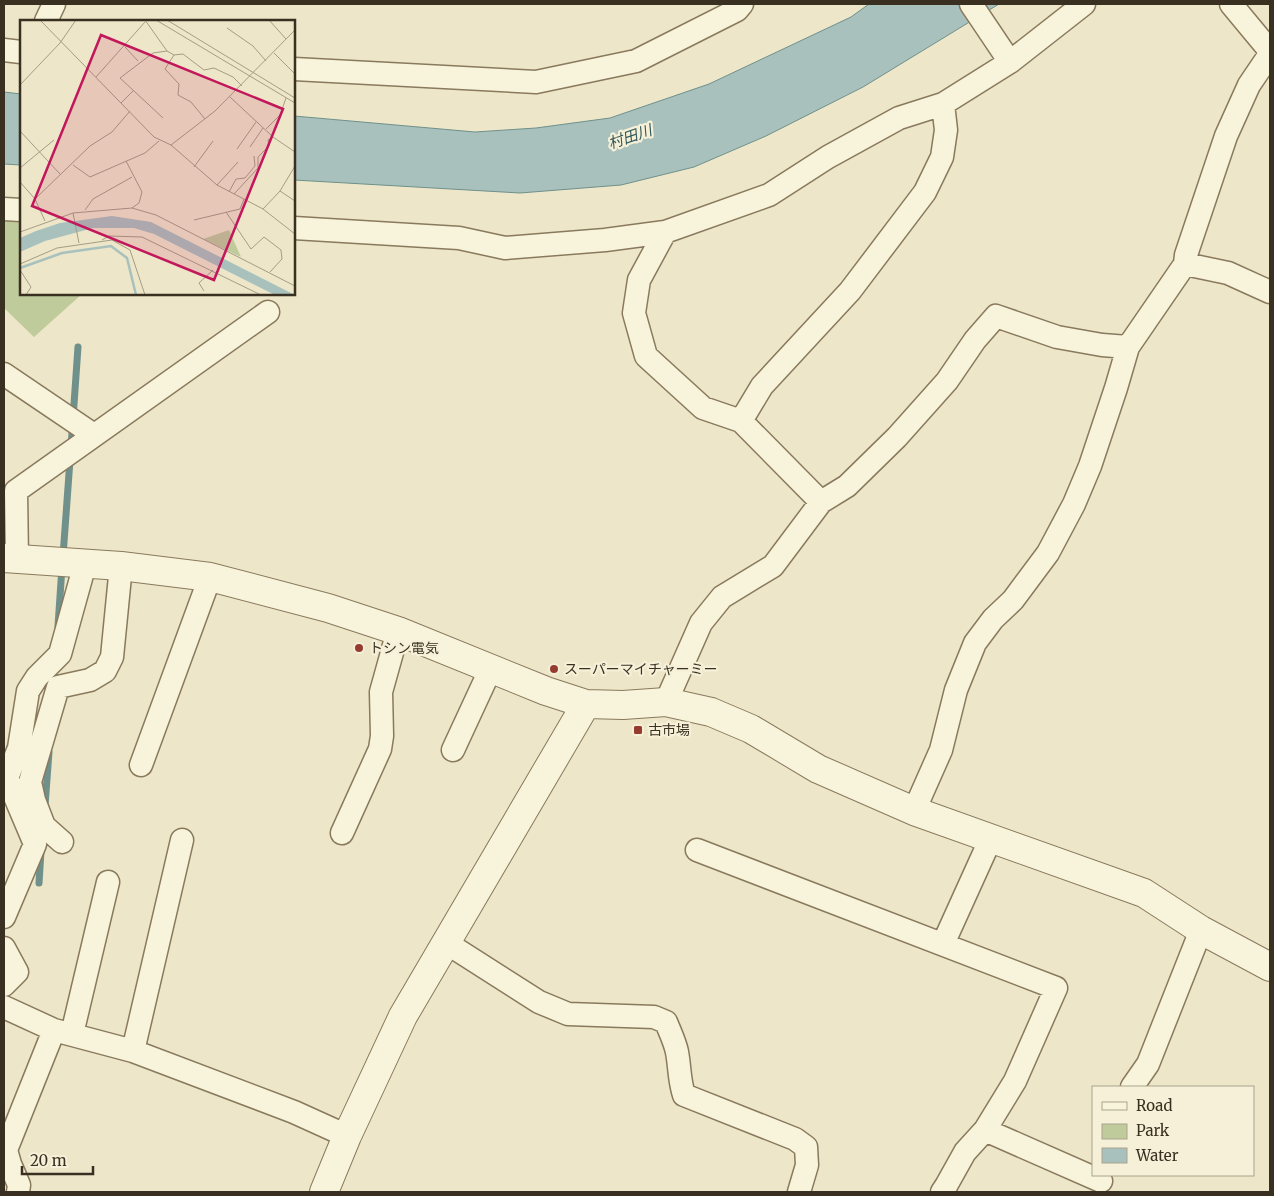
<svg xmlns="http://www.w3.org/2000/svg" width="1274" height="1196" font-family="Merriweather,'Noto Sans JP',serif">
	<rect width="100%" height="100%" fill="#ede6c8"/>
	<path fill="#c0cb9c" d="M4 208 21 209V294H82L34 337 4 308Z"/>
	<path fill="#a9c1bd" stroke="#6f908b" d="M869 4H999L863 87 766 136 694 167 621 185 520 193 294 180V116L475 132 536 128 610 118 709 84 851 17Z
		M4 92 21 94V165L4 164Z"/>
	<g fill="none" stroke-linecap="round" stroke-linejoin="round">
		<path stroke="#6f908b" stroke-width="7" d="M71 447 78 347
			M63 556 70 460
			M58 626 62 567
			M45 806 49 752
			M39 883 41 851"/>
		<g stroke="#89795d" stroke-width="25">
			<path id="minor" d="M971 4 1010 62
				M1231 4 1270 51
				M46 21 54 4
				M4 50 21 52
				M294 69 536 82 636 61 737 10 742 4
				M4 209 21 210
				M294 228 459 238 505 248 605 240 665 232 769 195 828 157 899 118 943 104 1010 62 1084 4
				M665 232 639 280 634 313 646 356 703 408 741 421 821 502
				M1185 264 1228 273 1270 292
				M4 374 94 435
				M741 421 762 386 850 291 925 192 942 157 946 130 943 104
				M17 559 16 491 268 312
				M666 702 701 623 722 597 773 566 821 502 847 486 897 437 947 381 975 340 996 316 1057 337 1102 345 1128 347
				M453 750 491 668
				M141 765 210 577
				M914 811 941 750 956 690 975 643 993 619 1013 600 1048 553 1074 504 1090 466 1116 388 1128 347 1185 264 1186 255 1226 136 1249 85 1270 54
				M342 833 380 749 382 736 381 692 398 631
				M62 842 44 826 34 800 30 782 58 687 90 680 105 671 112 657 121 566
				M697 850 1056 988 1015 1081 985 1130 965 1152 946 1186 942 1192
				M4 917 35 844 7 778 19 748 28 691 37 677 60 654 85 564
				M445 942 539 1002 568 1014 654 1017 666 1022C670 1032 675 1042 677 1052 680 1068 679 1080 684 1095L795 1139 806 1147 807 1165 799 1192
				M943 944 991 838
				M4 948 17 972 4 985
				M4 1007 54 1030 133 1051 294 1112 347 1136
				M72 1034 108 882
				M133 1051 182 840
				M1132 1087 1148 1064 1201 930
				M985 1130 1101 1181
				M18 1192 19 1185 10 1164 6 1150 54 1030"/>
		</g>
		<g stroke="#89795d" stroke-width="30">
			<path id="tertiary" d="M4 558 121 566 210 577 328 608 398 631 546 691 586 704 623 705 666 702 711 712 751 729 818 769 914 811 1144 893 1201 930 1270 967
				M324 1192 347 1136 403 1016 586 704"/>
		</g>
		<use href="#minor" stroke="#f8f3db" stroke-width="22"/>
		<use href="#tertiary" stroke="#f8f3db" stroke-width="28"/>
	</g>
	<g fill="#963b30" stroke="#f5f0d7" stroke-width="2">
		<circle cx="359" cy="648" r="5"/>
		<circle cx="554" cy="669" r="5"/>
		<rect x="633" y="725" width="10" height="10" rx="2.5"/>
	</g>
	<g text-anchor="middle" stroke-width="4.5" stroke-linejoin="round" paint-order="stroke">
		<g font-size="14" fill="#3a3021" stroke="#f5f0d7" text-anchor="start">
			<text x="369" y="653">トシン電気</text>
			<text x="564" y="674">スーパーマイチャーミー</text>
			<text x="648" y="735">古市場</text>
		</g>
		<g font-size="15" font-style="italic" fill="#305759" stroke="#f5f0d7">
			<text transform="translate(630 137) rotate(-19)" y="5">村田川</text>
		</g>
	</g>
	<g transform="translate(20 20)">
		<rect width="275" height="275" fill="#ede6c8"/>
		<path d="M209 210 221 237 183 219Z" fill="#c0cb9c"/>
		<path d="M92 196 131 202 275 275H255L134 214 114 208H73L25 221 0 232V218L16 211 40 203Z" fill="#a9c1bd"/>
		<path fill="none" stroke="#a9c1bd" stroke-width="2.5" d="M0 248 42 233 91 226 107 238 116 275"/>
		<path fill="none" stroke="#a59d85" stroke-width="1" d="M20 0 134 117 151 125 197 165 243 189 275 214M125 0 147 31M136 0 275 83M147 0 275 78M249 0 266 19M207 8 233 26 246 41M105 27 118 41M254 33 275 54M154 35 145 49 159 64 158 75 171 82 185 99M76 57 125 2M0 65 40 23 56 0M210 77 253 117 275 132M101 83 114 70M143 98 100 58 133 33 147 31 154 35 163 34 184 50 194 48 213 57 222 66M246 109 260 95 266 78M0 111 40 154M151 125 195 91 275 10M230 127 243 108M217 129 236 102M106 141 122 172 119 183 112 188M53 145 70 157 125 133 139 121M174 147 193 121M0 148 34 120M0 162 15 179 70 126 92 112 110 91M197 165 218 142M260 171 275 181M209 172 216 159 225 158 235 146 234 136M214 174 238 148V137L249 126 248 120 253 117M15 179 25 201M243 189 260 171 275 146M65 190 73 179 112 157M206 192 231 229 244 217 261 230 262 239 250 252M53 193 59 223M174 200 220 189 224 179M0 212 53 193 112 188 136 195 275 266M82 220 89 216 122 217 241 275M0 244 37 228 92 220 110 230 125 275M0 250 11 267 6 275M184 271 179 263 193 250"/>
		<path fill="#c2185b" fill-opacity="0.15" stroke="#c2185b" stroke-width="2.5" d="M81 15 263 89 194 260 12 186Z"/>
		<rect width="275" height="275" fill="none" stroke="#3a3021" stroke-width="2.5"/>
	</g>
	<rect width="1274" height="1196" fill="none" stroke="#3a3021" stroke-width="10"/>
	<rect x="1092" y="1086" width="162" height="90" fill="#f5f0d7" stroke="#aaa38e"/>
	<rect x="1102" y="1102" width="25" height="8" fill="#f8f3db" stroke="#aaa38e"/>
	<text x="1136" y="1111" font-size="15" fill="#3a3021">Road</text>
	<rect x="1102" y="1124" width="25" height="15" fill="#c0cb9c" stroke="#aaa38e"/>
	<text x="1136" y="1136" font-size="15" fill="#3a3021">Park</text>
	<rect x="1102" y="1148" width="25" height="15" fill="#a9c1bd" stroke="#aaa38e"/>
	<text x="1136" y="1161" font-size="15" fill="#3a3021">Water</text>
	<path d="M22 1166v8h71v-8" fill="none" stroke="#3a3021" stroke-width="2.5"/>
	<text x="30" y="1166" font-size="15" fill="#3a3021" stroke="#f5f0d7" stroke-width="4" paint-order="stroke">20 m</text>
</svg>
